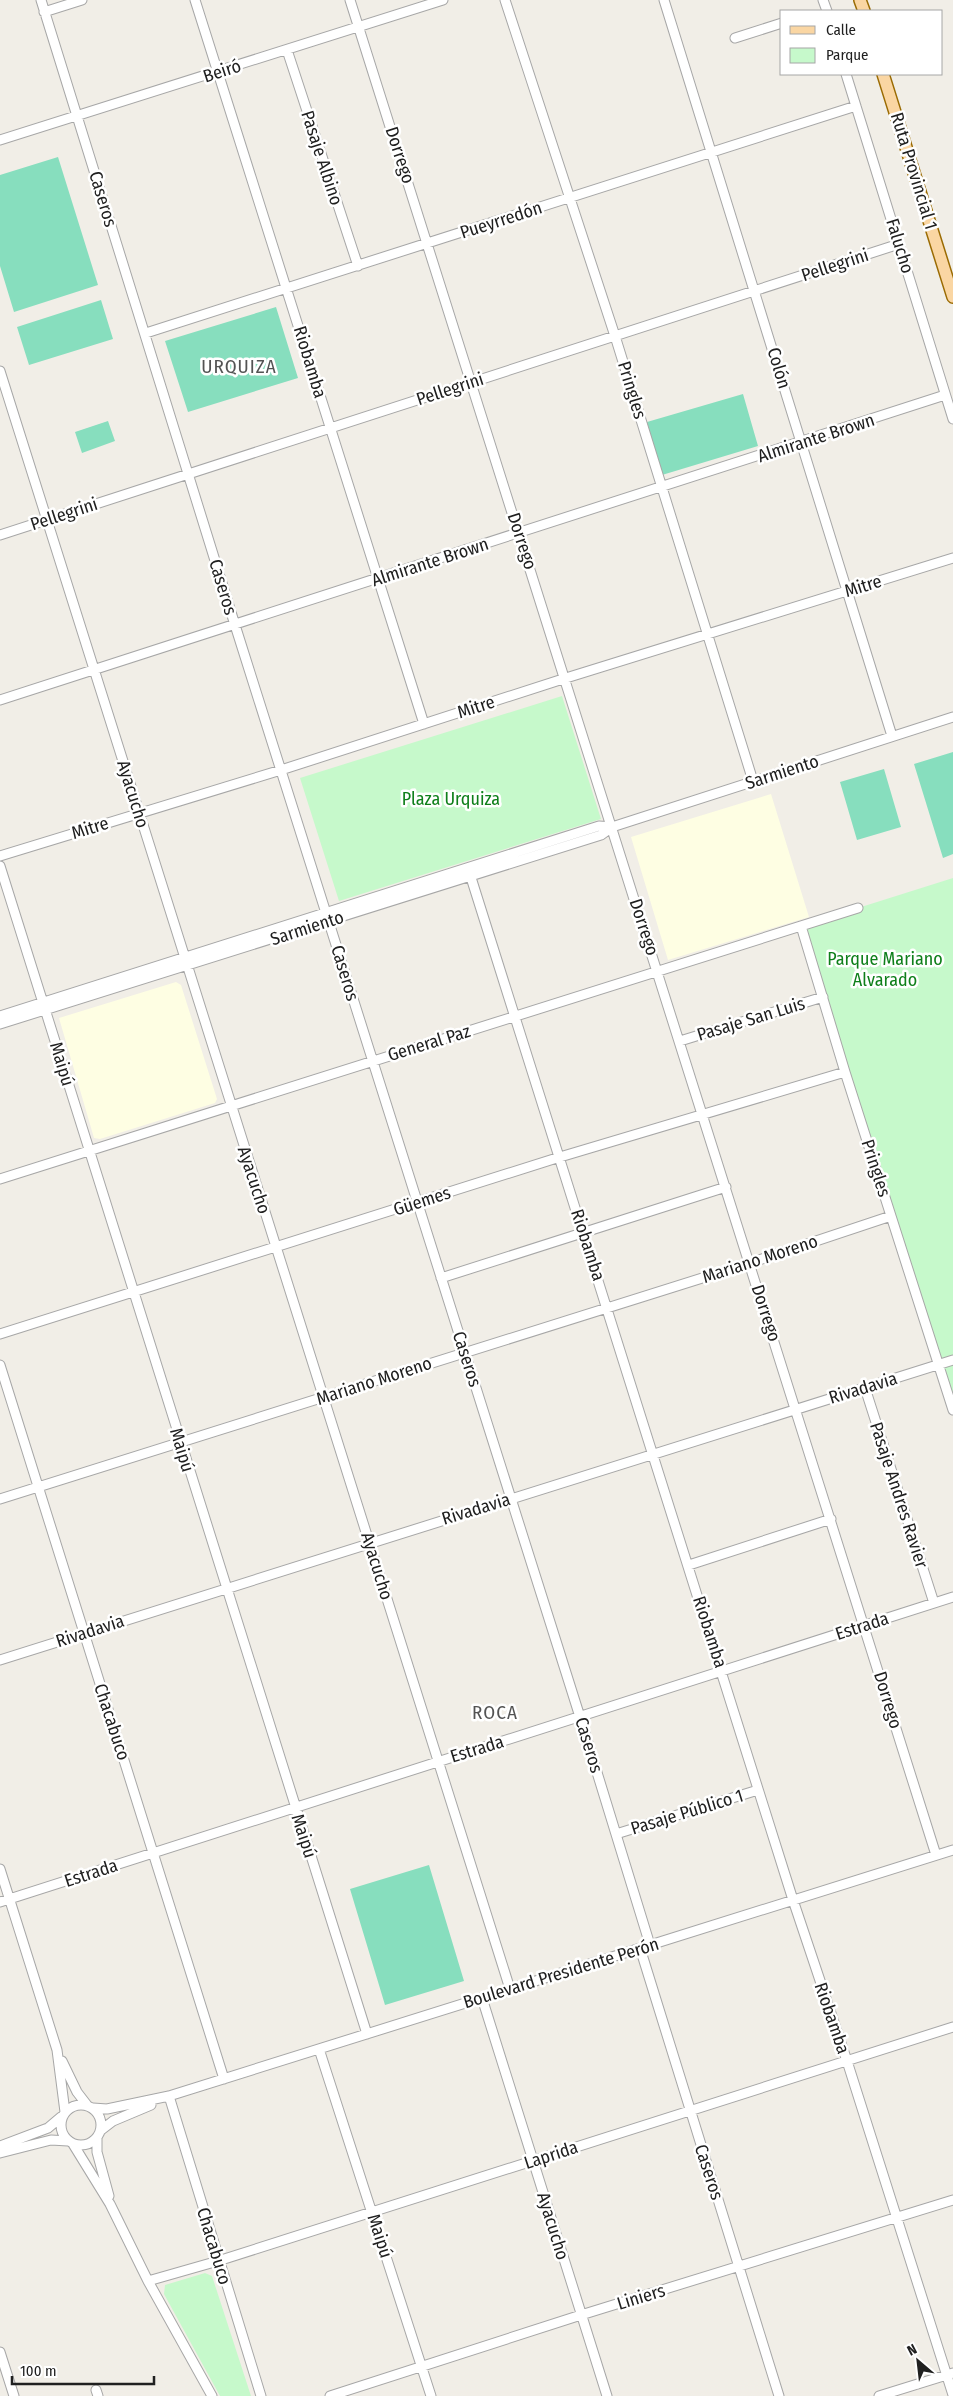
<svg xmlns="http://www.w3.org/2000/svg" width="953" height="2396" font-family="'Fira Sans Condensed',sans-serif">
	<rect width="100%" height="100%" fill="#f1eee7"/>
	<path fill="#fefee3" d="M771 794 809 917 668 960 631 837Z
		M176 982 181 985 217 1099 215 1103 100 1139 94 1138 59 1018Z"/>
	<path fill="#c6f9cb" d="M562 696 601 819 339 901 300 778Z
		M953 878V1409L801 926Z
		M205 2273 212 2276 251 2396H220L164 2294 165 2285Z"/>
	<path fill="#87debe" d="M58 157 98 285 14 312 0 266V175Z
		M101 300 113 339 29 365 17 327Z
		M276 307 298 378 188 412 165 341Z
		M743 394 758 446 662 475 647 422Z
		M108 421 115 441 82 453 75 432Z
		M953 752V854L943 858 914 764Z
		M884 769 901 827 857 840 840 782Z
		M429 1865 464 1981 385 2005 350 1889Z"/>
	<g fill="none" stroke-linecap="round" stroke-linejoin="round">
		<g stroke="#a7a7a7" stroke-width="11">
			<path id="minor" d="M41 0 235 625 580 1717 650 1945
				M195 0 424 724
				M350 0 936 1855
				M505 0 615 336 753 781
				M664 0 892 736
				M823 0 827 11
				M44 12 82 0
				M735 38 782 23
				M287 50 358 266
				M846 74 953 419
				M0 140 443 0
				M146 333 856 106
				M0 371 510 1989
				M0 535 899 244
				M0 700 945 395
				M0 856 281 770 566 678 953 558
				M0 866 367 2034
				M468 868 793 1900 847 2061 953 2395
				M801 926 845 1072 953 1410
				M0 1016 599 826 612 827
				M0 1024 601 835 612 827 953 717
				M680 1041 823 997
				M0 1179 858 908
				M441 1278 726 1187
				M0 1334 560 1157 845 1072
				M0 1365 224 2079
				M865 1388 934 1603
				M0 1499 750 1263 891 1216
				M689 1565 831 1519
				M0 1660 953 1360
				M616 1834 758 1790
				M0 1869 57 2050 65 2112
				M0 1902 953 1597
				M640 1948 779 2396
				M482 1998 607 2396
				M319 2049 431 2396
				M62 2061 77 2092 87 2105
				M169 2096 261 2396
				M61 2125a20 20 0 1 1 40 0a20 20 0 1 1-40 0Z
				M93 2108 107 2109 169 2096 953 1850
				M100 2131 113 2121 151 2105
				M97 2137V2152L109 2196
				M73 2144 110 2204 148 2281 212 2396
				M0 2146 48 2128 61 2117
				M0 2153 51 2140 68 2141
				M148 2281 218 2261 953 2027
				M0 2352 14 2396
				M96 2390 98 2396
				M330 2396 581 2315 953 2200
				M879 2396 953 2373"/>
		</g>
		<g stroke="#9a6b03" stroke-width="14">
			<path id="major" d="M860 0 864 11
				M883 74 953 297"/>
		</g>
		<use href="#minor" stroke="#fff" stroke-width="9"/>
		<use href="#major" stroke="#fad6a3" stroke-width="11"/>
	</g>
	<g text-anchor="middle" stroke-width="5" stroke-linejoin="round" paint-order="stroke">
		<g font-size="18" fill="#202020" stroke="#fff">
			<text transform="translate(222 71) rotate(-18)" y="6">Beiró</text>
			<text transform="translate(400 155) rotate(72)" y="6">Dorrego</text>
			<text transform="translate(322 158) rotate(72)" y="6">Pasaje Albino</text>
			<text transform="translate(914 171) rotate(73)" y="6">Ruta Provincial 1</text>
			<text transform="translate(103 199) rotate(73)" y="6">Caseros</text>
			<text transform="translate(501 220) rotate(-18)" y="6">Pueyrredón</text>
			<text transform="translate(900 246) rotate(73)" y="6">Falucho</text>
			<text transform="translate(835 265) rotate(-18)" y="6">Pellegrini</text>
			<text transform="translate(310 362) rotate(73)" y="6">Riobamba</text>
			<text transform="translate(779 368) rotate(73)" y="6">Colón</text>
			<text transform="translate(450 389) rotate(-18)" y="6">Pellegrini</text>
			<text transform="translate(632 390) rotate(73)" y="6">Pringles</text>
			<text transform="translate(816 438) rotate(-18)" y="6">Almirante Brown</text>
			<text transform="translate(64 514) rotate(-18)" y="6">Pellegrini</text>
			<text transform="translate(522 541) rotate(72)" y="6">Dorrego</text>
			<text transform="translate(430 562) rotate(-18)" y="6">Almirante Brown</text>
			<text transform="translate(863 586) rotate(-17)" y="6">Mitre</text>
			<text transform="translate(223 587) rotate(73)" y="6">Caseros</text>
			<text transform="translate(476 707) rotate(-18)" y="6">Mitre</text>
			<text transform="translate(782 772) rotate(-18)" y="6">Sarmiento</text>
			<text transform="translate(133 794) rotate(73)" y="6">Ayacucho</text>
			<text transform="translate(90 828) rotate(-17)" y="6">Mitre</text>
			<text transform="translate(644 927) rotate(72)" y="6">Dorrego</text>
			<text transform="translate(307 928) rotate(-18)" y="6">Sarmiento</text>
			<text transform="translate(345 973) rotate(73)" y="6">Caseros</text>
			<text transform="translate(751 1019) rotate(-17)" y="6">Pasaje San Luis</text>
			<text transform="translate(429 1043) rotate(-17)" y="6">General Paz</text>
			<text transform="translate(62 1064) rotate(73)" y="6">Maipú</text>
			<text transform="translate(876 1168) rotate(72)" y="6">Pringles</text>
			<text transform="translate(254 1180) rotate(72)" y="6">Ayacucho</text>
			<text transform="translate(422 1201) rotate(-18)" y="6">Güemes</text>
			<text transform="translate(588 1245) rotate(72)" y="6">Riobamba</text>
			<text transform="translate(760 1259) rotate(-18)" y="6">Mariano Moreno</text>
			<text transform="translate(766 1313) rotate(72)" y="6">Dorrego</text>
			<text transform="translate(467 1359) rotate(72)" y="6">Caseros</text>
			<text transform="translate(374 1381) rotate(-18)" y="6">Mariano Moreno</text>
			<text transform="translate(863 1388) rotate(-17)" y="6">Rivadavia</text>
			<text transform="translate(182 1450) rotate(73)" y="6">Maipú</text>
			<text transform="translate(899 1495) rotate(72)" y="6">Pasaje Andres Ravier</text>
			<text transform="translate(476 1509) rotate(-17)" y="6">Rivadavia</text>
			<text transform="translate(377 1566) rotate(73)" y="6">Ayacucho</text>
			<text transform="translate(862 1626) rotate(-18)" y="6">Estrada</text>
			<text transform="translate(90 1631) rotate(-18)" y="6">Rivadavia</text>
			<text transform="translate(710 1632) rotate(72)" y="6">Riobamba</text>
			<text transform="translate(888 1700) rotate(73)" y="6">Dorrego</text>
			<text transform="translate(112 1722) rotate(72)" y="6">Chacabuco</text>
			<text transform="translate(589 1745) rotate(73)" y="6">Caseros</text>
			<text transform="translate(477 1749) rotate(-17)" y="6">Estrada</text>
			<text transform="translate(687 1812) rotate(-17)" y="6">Pasaje Público 1</text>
			<text transform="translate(304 1836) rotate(72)" y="6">Maipú</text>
			<text transform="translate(91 1873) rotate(-18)" y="6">Estrada</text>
			<text transform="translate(561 1973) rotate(-17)" y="6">Boulevard Presidente Perón</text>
			<text transform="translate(832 2018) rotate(71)" y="6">Riobamba</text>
			<text transform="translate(551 2155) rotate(-18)" y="6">Laprida</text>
			<text transform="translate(709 2172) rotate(72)" y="6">Caseros</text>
			<text transform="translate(553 2226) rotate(73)" y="6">Ayacucho</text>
			<text transform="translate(380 2236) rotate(72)" y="6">Maipú</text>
			<text transform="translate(214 2246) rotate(73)" y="6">Chacabuco</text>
			<text transform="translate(641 2297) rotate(-17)" y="6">Liniers</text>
		</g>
		<g font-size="18" fill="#0e7f1a" stroke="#fff">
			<text x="451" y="805">Plaza Urquiza</text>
			<text x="885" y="965">Parque Mariano<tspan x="885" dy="21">Alvarado</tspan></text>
		</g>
		<g font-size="19" letter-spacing="1" fill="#535353" stroke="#fff">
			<text x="239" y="373">URQUIZA</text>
			<text x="495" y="1719">ROCA</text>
		</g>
	</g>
	<rect x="780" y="10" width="162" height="65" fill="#ffffff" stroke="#a6a6a6"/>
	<rect x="790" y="26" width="25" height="8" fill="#fad6a3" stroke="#a6a6a6"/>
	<text x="826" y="35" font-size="15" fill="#202020">Calle</text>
	<rect x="790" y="48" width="25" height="15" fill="#c6f9cb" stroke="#a6a6a6"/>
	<text x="826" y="60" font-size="15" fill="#202020">Parque</text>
	<g transform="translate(918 2361) rotate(332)" stroke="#ffffff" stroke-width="4" paint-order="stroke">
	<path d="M0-4L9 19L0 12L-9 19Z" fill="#202020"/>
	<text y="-8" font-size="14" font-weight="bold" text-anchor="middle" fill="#202020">N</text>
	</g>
	<path d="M12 2376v8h142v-8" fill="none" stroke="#202020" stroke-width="2.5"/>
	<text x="20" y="2376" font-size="15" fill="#202020" stroke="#ffffff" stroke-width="4" paint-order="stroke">100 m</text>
</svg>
